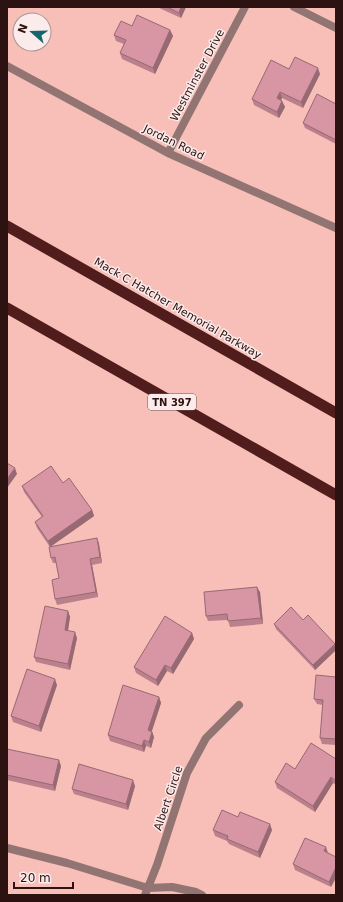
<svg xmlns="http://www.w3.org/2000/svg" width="343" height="902" font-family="'DejaVu Sans',sans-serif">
	<rect width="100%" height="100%" fill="#f8beb8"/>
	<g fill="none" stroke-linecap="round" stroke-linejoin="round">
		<path stroke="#927572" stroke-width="8" d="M294 7 336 28
			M7 66 168 153 336 228
			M168 153 245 7
			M7 848 67 863 148 888 172 887 196 892 202 895
			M145 895 157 865 187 773 206 738 239 705"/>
		<path stroke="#511d1c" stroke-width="11" d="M7 226 336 413
			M7 308 336 495"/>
	</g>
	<path fill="#ba818d" d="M157 7H186L181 18Z
		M132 26 170 30 173 36 155 74 122 59 120 53 124 44 116 41 114 35Z
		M289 69 320 74 303 108 282 98 281 100 282 101 285 107 279 118 254 105 252 99Z
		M336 104V144L305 128 303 123Z
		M63 483 92 510 94 516 50 547 37 528 35 522 42 517 24 492 22 486Z
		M97 538 99 544 102 563 92 565 98 597 57 605 55 599 59 578 56 563H53L51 558Z
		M260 592 263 624 230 627 228 620 208 621 206 616Z
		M68 611 70 617 68 631 77 638 70 670 36 662 34 657Z
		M303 620 335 644 336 648V650L315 670 276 629 274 624Z
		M192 633 194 639 173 674 167 671 158 686 136 673 134 667Z
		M336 677V745L322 744 320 738 323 705 317 704 314 699Z
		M57 685 41 732 13 722 11 716Z
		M159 697 161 703 152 731 154 737 151 748 146 746 144 752 110 741 108 735Z
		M7 749 61 766 55 791 7 780Z
		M336 759V785L333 783 315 812 277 788 275 782 295 769Z
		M135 786 128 810 74 794 72 789Z
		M238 817 272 830 260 858 229 844 227 841 215 836 213 830Z
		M328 853 331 887 295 870 293 864Z"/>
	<path fill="#976973" d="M181 7H186L181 18 179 13Z
		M170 30 173 36 155 74 153 68Z
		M318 68 320 74 303 108 301 102Z
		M280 92 282 98 279 104 277 98Z
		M282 101 285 107 279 118 277 112Z
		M15 468 17 474 7 488V479Z
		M92 510 94 516 50 547 48 541Z
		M97 538 99 544 102 563 100 557Z
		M90 559 92 565 98 597 96 592Z
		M257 587 260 592 263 624 261 618Z
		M68 611 70 617 67 636 65 630Z
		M75 632 77 638 70 670 68 664Z
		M192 633 194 639 173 674 171 668Z
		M335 644 336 648V650L315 670 313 665Z
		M165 665 167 671 158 686 156 680Z
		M55 679 57 685 41 732 39 726Z
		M159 697 161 703 150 736 148 730Z
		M152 732 154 737 151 748 149 742Z
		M144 740 146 746 144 752 142 746Z
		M59 760 61 766 55 791 53 785Z
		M331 777 333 783 315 812 313 806Z
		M133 780 135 786 128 810 126 804Z
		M270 824 272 830 260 858 258 852Z
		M326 847 328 853 324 851Z
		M336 867V878L331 887 329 882Z"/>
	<path fill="#d896a4" stroke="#976973" d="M167 7H181L179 13Z
		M137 15 170 30 153 68 120 53 126 40 114 35 121 21 132 26Z
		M295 57 318 68 301 102 280 92 277 98 282 101 277 112 252 99 271 60 289 69Z
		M317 94 336 104V140L303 123Z
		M7 463 15 468 7 479Z
		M51 466 63 483 69 478 92 510 48 541 35 522 43 516 22 486Z
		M97 538 100 557 90 559 96 592 55 599 52 580 59 578 55 557 51 558 49 547Z
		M257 587 261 618 228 621 227 614 206 616 204 592Z
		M45 606 68 611 65 630 75 632 68 664 34 657Z
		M291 607 303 620 308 615 335 644 313 665 274 624Z
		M165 616 192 633 171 668 165 665 156 680 134 667Z
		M27 669 55 679 39 726 11 716Z
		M316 675 336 677V739L320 738 323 700 314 699Z
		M123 685 159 697 148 730 152 732 149 742 144 740 142 746 108 735Z
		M311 743 336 759V781L331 777 313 806 275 782 286 763 295 769Z
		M7 749 59 760 53 785 7 775Z
		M79 764 133 780 126 804 72 789Z
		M222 810 238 817 240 812 270 824 258 852 227 839 228 836 213 830Z
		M305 838 326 847 324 851 336 857V867L329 882 293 864Z"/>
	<g text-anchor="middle" stroke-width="3" stroke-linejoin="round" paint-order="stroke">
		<rect fill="#fbebea" stroke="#6a5452" stroke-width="1" x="148" y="394" width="48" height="16" rx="3"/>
		<g font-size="10" font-weight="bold" fill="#2c1311">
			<text x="172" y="406">TN 397</text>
		</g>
		<g font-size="11" fill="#2c1311" stroke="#fbebea">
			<text transform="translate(197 75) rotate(-62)" y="4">Westminster Drive</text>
			<text transform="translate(174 142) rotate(26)" y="4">Jordan Road</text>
			<text transform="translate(178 308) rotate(30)" y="4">Mack C Hatcher Memorial Parkway</text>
			<text transform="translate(168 798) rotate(-71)" y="4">Albert Circle</text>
		</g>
	</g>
	<rect width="343" height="902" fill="none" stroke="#2c1311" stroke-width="16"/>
	<g transform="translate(32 32) rotate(290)"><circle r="19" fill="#fbebea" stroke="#a89593"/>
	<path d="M0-3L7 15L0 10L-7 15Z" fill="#16646c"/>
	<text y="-6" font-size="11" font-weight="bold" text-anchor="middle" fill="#2c1311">N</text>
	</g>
	<path d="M14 882v6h59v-6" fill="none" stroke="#2c1311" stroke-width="2"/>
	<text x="20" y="882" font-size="12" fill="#2c1311" stroke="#fbebea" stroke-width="3" paint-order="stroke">20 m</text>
</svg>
